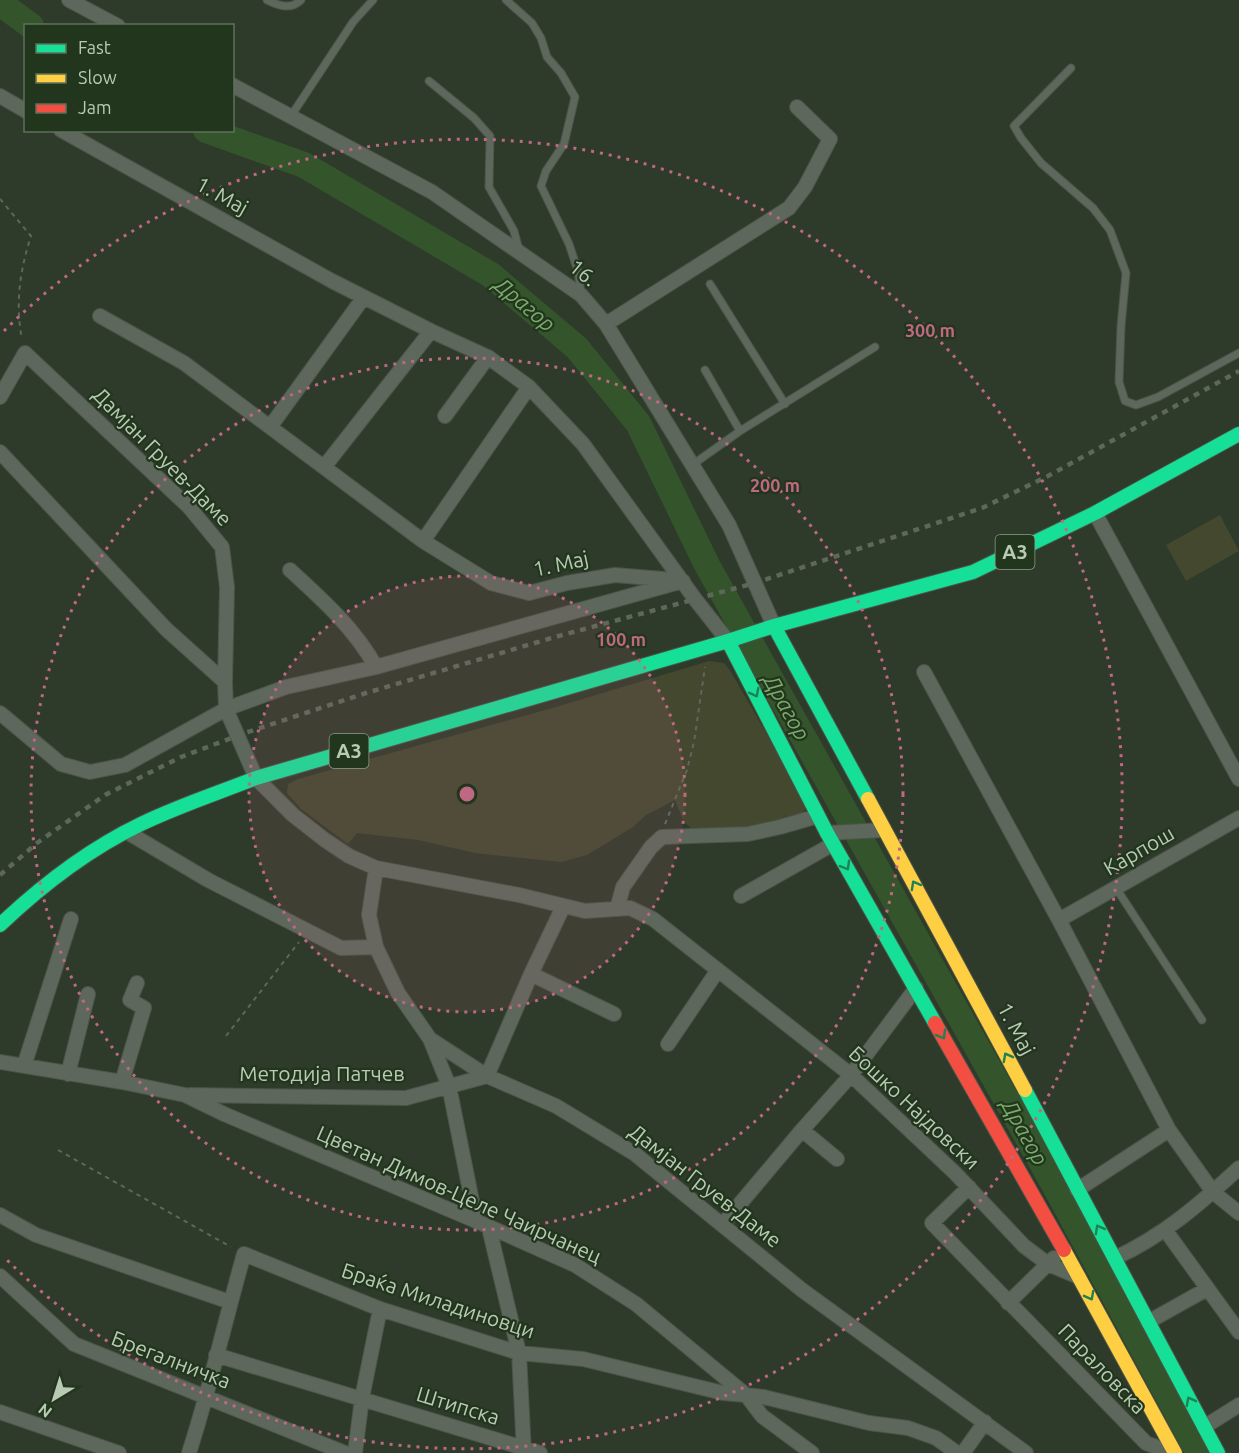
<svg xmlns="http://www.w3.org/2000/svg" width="1239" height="1453" font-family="Ubuntu,sans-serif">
	<rect width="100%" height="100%" fill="#2e3a2a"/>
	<path fill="#43482f" d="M1220 515 1239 551 1186 581 1166 545Z
		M709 661 724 663 730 670 807 804V808C791 829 720 830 694 831L684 822 675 800 646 815 633 827 587 855 561 862 475 853 418 840 357 833 348 844 301 809 287 793 288 784 298 779 556 707Z"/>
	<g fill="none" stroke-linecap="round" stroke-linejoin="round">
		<path stroke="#34552b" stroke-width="26" d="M0 3 31 26
			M206 130 304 165 491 275 577 348 638 423 707 565 1058 1192 1199 1453"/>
		<g stroke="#4b5448" stroke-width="9">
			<path id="lane" d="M267 0C279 6 291 10 301 0
				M506 0 532 23 541 38 547 57 561 73 575 97 564 144 546 171 541 186 569 244 578 271 581 293
				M1071 68 1014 126 1021 138 1041 163 1093 208 1110 230 1126 273 1121 326 1119 382 1125 401 1136 405 1158 397 1239 353
				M429 81 474 118 490 136 489 187 514 231 519 250
				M291 116 353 22 373 0
				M710 284 785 404
				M705 370 740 431
				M692 465 740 431 875 347
				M1116 888 1202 1020"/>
		</g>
		<g stroke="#4b5448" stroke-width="16">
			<path id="street" d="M69 0 118 26
				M232 85 432 192 581 295 606 324 729 525 774 626
				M0 96 26 111
				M61 130 332 281 431 331 488 357 529 387 583 444 695 599 728 641
				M100 316 184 363 423 541 491 583 529 593 567 583 615 575 675 580
				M606 324 789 208 805 187 830 139 797 107
				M0 397 25 353 189 507 222 547 227 587 225 682 226 709 256 778 293 815 325 840 349 856 376 868 369 915 376 947 398 993 430 1039 487 1076 556 1106 635 1154 802 1290 1026 1453
				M445 416 488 357
				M270 427 364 297
				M0 452 166 629 225 682
				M324 467 431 331
				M1095 513 1239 779
				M423 541 529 387
				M290 570C323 600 354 628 376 667
				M924 672 1059 920 1169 1130 1213 1192 1239 1213
				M0 713 61 764 90 772 125 765 226 709 286 687 376 667 683 581
				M127 832 208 880 341 948 376 947
				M827 833 884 830
				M376 868 519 895 585 911 630 908 653 919 851 1075 955 1173 1024 1246 1048 1264 1079 1277
				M741 896 833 844
				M617 909 623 887 651 847 662 837 748 834 780 827 818 816
				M1059 920 1239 818
				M531 974 614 1014
				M430 1039 449 1086 476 1221
				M668 1044 718 970
				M0 1062 122 1082 185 1095 224 1114 476 1221 575 1265 636 1304 746 1395 764 1397 869 1423 908 1428 936 1438 957 1453
				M24 1066 71 919
				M68 1074 88 994
				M122 1082 144 1008 130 1000 137 983
				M190 1095 406 1098 487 1076 531 974 563 907
				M802 1130 837 1159
				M969 1187 932 1223 1146 1443 1172 1453
				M1077 1190 1169 1130
				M0 1215 36 1235 230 1302
				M723 1224 802 1130 851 1075 916 988
				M489 1228 519 1353 524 1453
				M1166 1231 1239 1332
				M1115 1258C1163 1236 1200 1204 1239 1168
				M0 1276 74 1344 345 1453
				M1008 1303 1054 1258
				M1148 1322 1207 1289
				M216 1355 540 1453
				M0 1412 119 1453
				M1204 1427 1239 1405
				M189 1453C210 1388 225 1321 244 1254L380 1309 519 1353 583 1359 723 1393 746 1395 762 1416 812 1453
				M355 1453 362 1398 380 1309
				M963 1453 985 1422"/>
		</g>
		<g stroke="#4b5448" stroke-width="16">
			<path id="fast" d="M774 626 973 572 1095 513 1239 434
				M868 799 774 626 728 641 827 833 935 1023
				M0 925C42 885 89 849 141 824 178 806 218 793 256 778L728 641
				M1025 1090 1218 1453"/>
		</g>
		<g stroke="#4b5448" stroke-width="16">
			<path id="slow" d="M868 799 1025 1090
				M1064 1250 1175 1453"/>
		</g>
		<g stroke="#4b5448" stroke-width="16">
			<path id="jam" d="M935 1023 1064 1250"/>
		</g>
		<path stroke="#5e675a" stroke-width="2" stroke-dasharray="4.5 4.5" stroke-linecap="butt" d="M0 199 31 236C20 270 15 304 22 339
			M665 824 687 770 694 742 705 667
			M226 1036 299 942
			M58 1150 231 1247"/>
		<use href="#lane" stroke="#5d675b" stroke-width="7"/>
		<use href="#street" stroke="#5d675b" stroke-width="14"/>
		<use href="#fast" stroke="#16e098" stroke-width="14"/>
		<use href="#slow" stroke="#ffcf43" stroke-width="14"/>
		<use href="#jam" stroke="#f24e42" stroke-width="14"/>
		<path stroke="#5d675a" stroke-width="4.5" stroke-dasharray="6 6" stroke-linecap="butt" d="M0 875 37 843 105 795 181 757 245 733 366 693 555 637 755 583 982 508 1048 476 1239 371"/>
	</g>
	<defs><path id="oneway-chevron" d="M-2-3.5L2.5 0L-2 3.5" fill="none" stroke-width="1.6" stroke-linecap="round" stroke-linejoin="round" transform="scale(1.5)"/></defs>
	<g stroke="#1d8254">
		<use href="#oneway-chevron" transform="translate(755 693) rotate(63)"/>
		<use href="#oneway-chevron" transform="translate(846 866) rotate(60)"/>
		<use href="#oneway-chevron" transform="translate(915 885) rotate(-119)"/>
		<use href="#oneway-chevron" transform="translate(942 1035) rotate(60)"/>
		<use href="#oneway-chevron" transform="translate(1007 1057) rotate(-118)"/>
		<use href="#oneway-chevron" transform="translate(1099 1229) rotate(-119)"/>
		<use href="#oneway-chevron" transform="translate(1090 1296) rotate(62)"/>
		<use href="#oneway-chevron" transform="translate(1190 1401) rotate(-118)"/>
	</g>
	<circle cx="467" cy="794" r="218" fill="#be6883" fill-opacity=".12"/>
	<g fill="none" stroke="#be6883" stroke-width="3" stroke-dasharray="3 6">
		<circle cx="467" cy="794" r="218"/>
		<circle cx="467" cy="794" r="436"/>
		<path d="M4 331A655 655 0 1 1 4 1257"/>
	</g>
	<g text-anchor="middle" stroke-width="4.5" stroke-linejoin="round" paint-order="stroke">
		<g fill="#22351d" stroke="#8b9d87" stroke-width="1.5">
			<rect x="995.5" y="535" width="39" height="34" rx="4.5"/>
			<rect x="329.5" y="734" width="39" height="34" rx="4.5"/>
		</g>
		<g font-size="20" font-weight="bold" fill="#b8cab4">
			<text x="1015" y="559">A3</text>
			<text x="349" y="758">A3</text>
		</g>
		<g font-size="21" fill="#b8cab4" stroke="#22351d">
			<text transform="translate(222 196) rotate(29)" y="7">1. Мај</text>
			<text transform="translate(583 273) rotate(39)" y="7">16.</text>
			<text transform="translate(162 457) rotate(45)" y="7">Дамјан Груев-Даме</text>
			<text transform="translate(561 564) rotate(-12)" y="7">1. Мај</text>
			<text transform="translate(1139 851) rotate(-30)" y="7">Карпош</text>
			<text transform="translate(1016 1029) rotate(62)" y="7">1. Мај</text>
			<text x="322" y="1081">Методија Патчев</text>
			<text transform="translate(914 1108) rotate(43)" y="7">Бошко Најдовски</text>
			<text transform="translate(705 1186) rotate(38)" y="7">Дамјан Груев-Даме</text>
			<text transform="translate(459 1195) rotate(24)" y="7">Цветан Димов-Целе Чаирчанец</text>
			<text transform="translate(438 1301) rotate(18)" y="7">Браќа Миладиновци</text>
			<text transform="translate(171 1360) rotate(21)" y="7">Брегалничка</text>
			<text transform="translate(1102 1369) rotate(46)" y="7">Параловска</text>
			<text transform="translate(458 1406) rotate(17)" y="7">Штипска</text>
		</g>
		<g font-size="22" font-style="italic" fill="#7aaa6c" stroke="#22351d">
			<text transform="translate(525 304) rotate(40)" y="8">Драгор</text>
			<text transform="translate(787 707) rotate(61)" y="8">Драгор</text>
			<text transform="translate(1025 1132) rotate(61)" y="8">Драгор</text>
		</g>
	</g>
	<circle cx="467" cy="794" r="9" fill="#be6883" stroke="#22351d" stroke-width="3"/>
	<g font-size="18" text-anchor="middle" font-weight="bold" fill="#be6883" stroke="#22351d" stroke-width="4.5" stroke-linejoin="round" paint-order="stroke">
		<text x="930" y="337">300 m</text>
		<text x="775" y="492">200 m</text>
		<text x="621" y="646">100 m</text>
	</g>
	<rect x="24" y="24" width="210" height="108" fill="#22351d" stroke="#5e7159" stroke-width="1.5"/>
	<rect x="36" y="44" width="30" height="9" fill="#16e098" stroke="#5e7159" stroke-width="1.5"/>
	<text x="78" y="54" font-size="18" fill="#b8cab4">Fast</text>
	<rect x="36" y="74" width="30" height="9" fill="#ffcf43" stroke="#5e7159" stroke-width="1.5"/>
	<text x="78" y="84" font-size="18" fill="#b8cab4">Slow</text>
	<rect x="36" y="104" width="30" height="9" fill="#f24e42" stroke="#5e7159" stroke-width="1.5"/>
	<text x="78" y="114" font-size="18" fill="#b8cab4">Jam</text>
	<g transform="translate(54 1399) rotate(218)" stroke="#22351d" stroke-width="4.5" paint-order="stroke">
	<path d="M0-4.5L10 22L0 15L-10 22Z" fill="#b8cab4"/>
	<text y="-9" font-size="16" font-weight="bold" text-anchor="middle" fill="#b8cab4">N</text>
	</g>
</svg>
